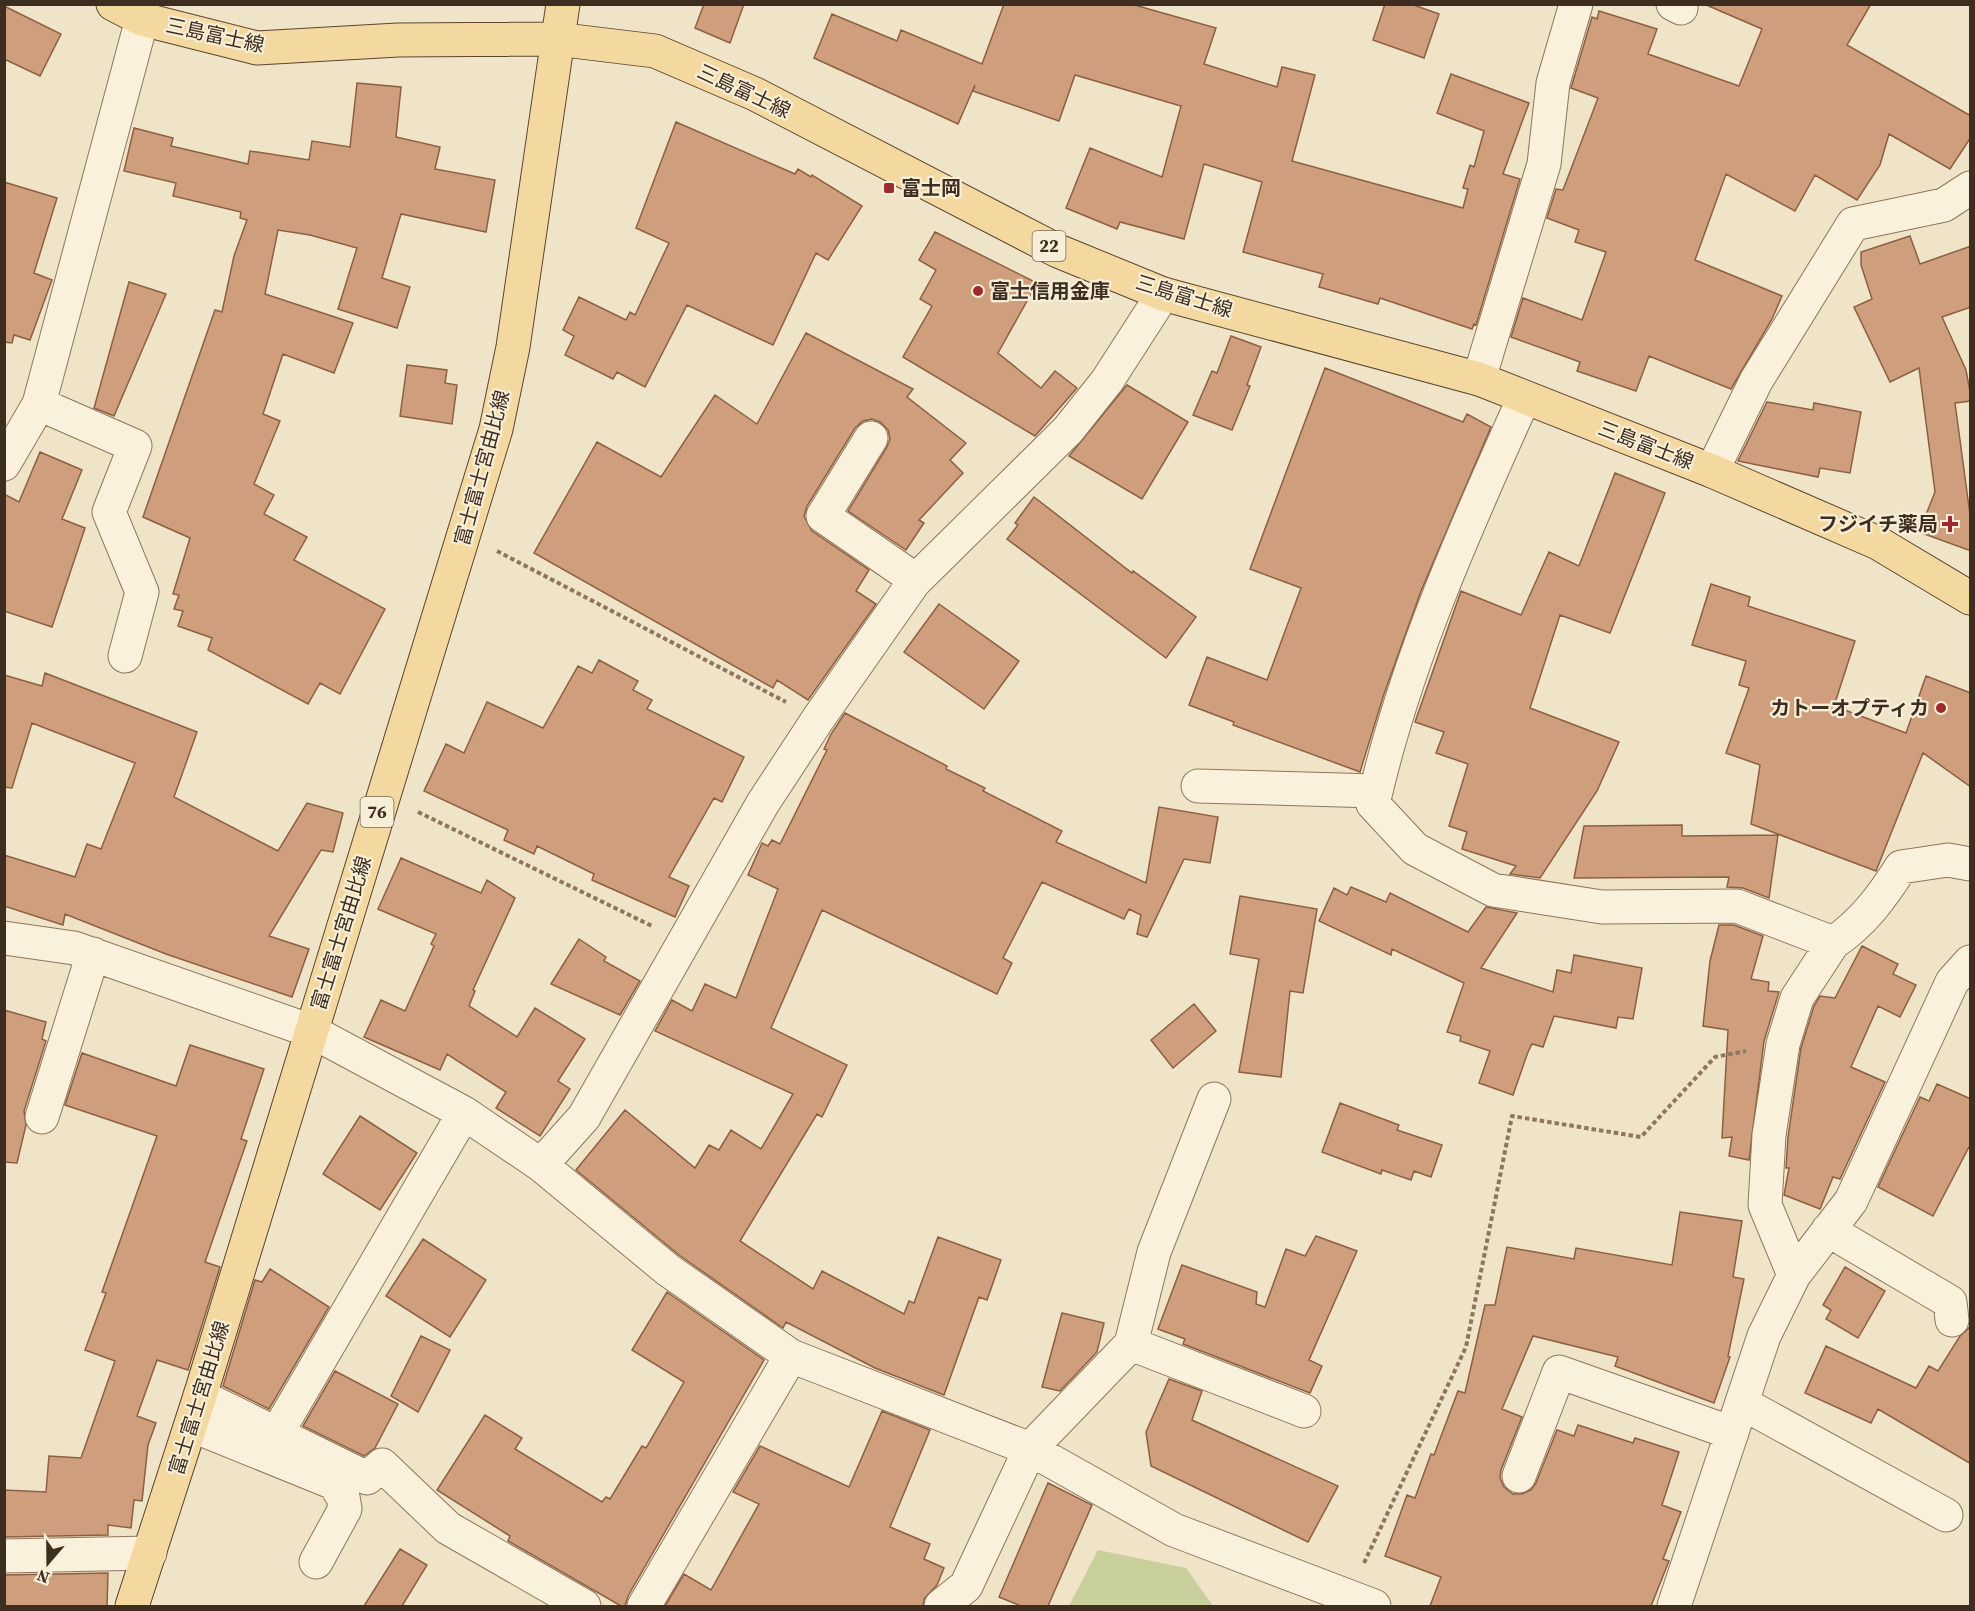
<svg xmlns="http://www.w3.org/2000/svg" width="1975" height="1611" font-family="'Source Serif 4','Noto Sans JP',serif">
	<rect width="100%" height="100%" fill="#f0e4c8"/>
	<path fill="#c9cf9b" d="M1098 1550 1186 1568 1213 1606H1069Z"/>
	<path fill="#cf9f7d" stroke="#8d5f41" stroke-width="1.5" d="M704 4H744L730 43 695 28Z
		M1004 4H1131L1216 28 1204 64 1277 87 1282 67 1315 75 1292 161 1463 208 1468 189 1463 188 1470 165 1474 167 1484 131 1437 113 1451 74 1529 103 1503 174 1520 179 1476 325 1474 324 1472 329 1380 298 1378 304 1319 287 1323 274 1243 252 1262 182 1204 164 1184 239 1120 222 1117 229 1066 208 1090 148 1162 177 1181 106 1075 75 1059 121 973 91 975 85 958 124 814 58 832 14 897 41 901 30 982 64Z
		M1385 4H1411L1439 14 1424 58 1373 40Z
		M1704 4H1871L1847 45 1971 116V137L1950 169 1889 134 1880 165 1857 200 1815 175 1795 211 1726 174 1695 260 1782 296 1772 319 1731 389 1649 356 1636 391 1577 371 1580 362 1511 337 1523 298 1582 320 1606 252 1575 242 1579 230 1547 218 1556 189 1563 190 1598 98 1571 88 1592 17 1597 19 1599 11 1657 29 1648 54 1739 86 1762 29Z
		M4 6 61 34 40 76 4 59Z
		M357 83 401 87 396 137 440 147 435 169 495 180 486 232 401 214 382 278 410 287 397 328 338 309 357 248 310 235 278 230 265 294 353 323 334 373 283 354 263 414 280 421 254 484 274 495 264 514 307 537 294 560 385 609 340 694 320 683 308 704 208 650 212 638 178 626 183 611 174 609 179 595 173 594 190 538 143 517 215 310 222 312 234 256 247 220 240 218 241 212 173 196 176 183 124 171 134 128 173 138 171 146 248 164 250 151 309 160 312 141 350 147Z
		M676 122 795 174 798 169 811 177 812 175 862 206 828 260 816 253 773 345 687 305 645 387 617 372 613 379 565 355 574 336 563 330 579 297 626 320 630 312 635 315 669 243 636 228Z
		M4 182 57 198 34 273 52 280 30 340 14 335 12 343 4 342Z
		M935 232 1037 283 998 353 1041 388 1055 371 1077 388 1035 436 903 357 932 306 920 299 936 270 919 260Z
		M1910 236 1920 264 1971 246V307L1942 317 1966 370 1971 397V401L1955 403 1971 522V551L1919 532 1935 492 1919 368 1890 382 1854 307 1872 299 1861 265V252Z
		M129 282 166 294 114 416 94 408Z
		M806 333 913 389 907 397 966 443 950 460 963 473 919 520 924 523 906 550 848 511 887 447 890 439 888 430 880 422 872 419 863 421 855 428 807 506 804 516 812 531 869 570 856 591 876 604 808 700 777 680 773 688 534 553 597 442 661 477 715 395 757 424Z
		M1231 336 1261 347 1247 385 1250 386 1232 430 1193 415 1212 371 1217 373Z
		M407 365 447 370 445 383 457 385 452 424 400 416Z
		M1325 368 1463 422 1467 414 1491 427 1421 591 1384 694 1360 772 1233 725 1234 722 1189 705 1207 657 1267 680 1301 588 1250 569Z
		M1127 385 1188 422 1142 499 1069 456Z
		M1767 402 1813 410 1814 403 1861 412 1850 473 1820 468 1818 477 1738 461Z
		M40 452 82 470 62 519 85 528 52 627 4 611V494L19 502Z
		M1615 473 1665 493 1610 633 1560 615 1530 708 1619 742 1597 791 1540 878 1510 874 1516 866 1462 849 1467 832 1449 826 1468 764 1436 753 1444 732 1415 722 1461 591 1521 615 1549 552 1579 566Z
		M1034 497 1132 573 1133 571 1196 617 1166 658 1007 539 1018 525 1015 523Z
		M1711 584 1750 597 1748 606 1855 641 1834 706 1906 733 1926 676 1971 693V787L1923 753 1876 871 1751 824 1760 765 1726 753 1749 688 1739 685 1746 661 1692 645Z
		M939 604 1019 661 984 709 904 652Z
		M599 660 638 681 633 690 652 700 647 709 744 757 722 802 714 798 669 877 689 886 675 917 592 880 594 874 537 846 534 854 504 840 508 830 424 791 446 744 464 753 487 702 543 728 578 666 592 673Z
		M45 673 197 732 174 797 278 851 307 803 343 813 333 852 321 850 269 936 309 949 292 997 166 954 65 914 63 925 4 906V855L75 877 87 844 101 849 135 763 32 723 12 788 4 787V675L42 686Z
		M845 713 947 766 946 769 985 788 983 791 1062 831 1056 842 1146 883 1159 807 1218 817 1210 863 1184 859 1147 937 1137 934 1141 915 1129 909 1124 919 1042 882 1003 958 1012 963 997 994 822 910 771 1028 847 1065 822 1117 817 1114 740 1241 813 1289 822 1271 904 1314 909 1301 914 1303 938 1237 1001 1260 987 1300 979 1297 944 1395 875 1368 786 1322 783 1328 679 1255 576 1170 625 1110 695 1168 709 1145 719 1150 731 1130 761 1149 793 1094 655 1031 672 1000 692 1011 705 984 736 998 778 889 748 875 762 843 768 846 772 840 780 844 827 750 824 749 831 734Z
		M1682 825V836L1778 835 1769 898 1743 888 1727 887 1729 877 1574 878 1584 826Z
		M401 858 481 893 487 880 515 898 473 990 475 991 469 1006 517 1037 535 1008 585 1039 558 1081 570 1089 540 1136 496 1108 506 1092 447 1054 440 1070 364 1037 381 1000 405 1011 434 946 431 944 436 934 378 909Z
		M1351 887 1386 902 1390 893 1468 932 1486 907 1517 913 1481 968 1553 992 1557 970 1571 973 1574 955 1642 968 1633 1019 1618 1017 1616 1028 1554 1016 1543 1047 1532 1044 1528 1052 1513 1095 1479 1083 1490 1051 1460 1041 1461 1036 1447 1032 1464 983 1392 949 1391 955 1319 921 1334 888 1347 895Z
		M1240 896 1317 909 1303 993 1290 991 1281 1077 1239 1072 1259 959 1230 954Z
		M1719 925H1734L1763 936 1751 979 1769 982 1768 991 1779 992 1764 1041 1749 1160 1729 1156 1732 1137 1722 1138 1728 1030 1703 1026 1710 961Z
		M579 939 606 957 604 961 640 981 620 1015 551 984Z
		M1862 946 1898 964 1893 974 1916 985 1900 1017 1878 1006 1851 1067 1885 1082 1840 1179 1833 1177 1820 1209 1784 1195 1789 1168H1786L1788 1137 1801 1048 1814 1006 1820 996 1835 998Z
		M1194 1004 1216 1031 1173 1068 1151 1040Z
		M4 1010 46 1022 42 1039 46 1041 24 1111 26 1125 17 1163 4 1162Z
		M190 1045 264 1069 241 1139 247 1141 205 1262 220 1267 188 1370 157 1360 137 1416 156 1423 148 1445 142 1501 134 1500 131 1528 108 1525V1535L4 1537V1490L46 1492 49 1456 81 1458 115 1361 85 1350 106 1293 102 1292 157 1136 65 1105 82 1053 176 1086Z
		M1937 1084 1971 1099V1143L1933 1216 1878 1187 1920 1097 1929 1101Z
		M1340 1103 1399 1125 1397 1130 1442 1145 1431 1177 1414 1171 1411 1180 1382 1170 1381 1174 1322 1152Z
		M360 1116 417 1153 380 1210 323 1174Z
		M1680 1212 1742 1221 1733 1277 1744 1279 1728 1356 1730 1357 1714 1403 1615 1366 1618 1357 1533 1336 1502 1409 1522 1417 1501 1470 1500 1478 1504 1487 1513 1494H1522L1531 1490 1536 1483 1557 1430 1574 1436 1578 1425 1633 1443 1635 1438 1679 1452 1662 1505 1681 1512 1663 1559 1669 1561 1651 1606H1430L1441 1577 1385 1556 1407 1495 1415 1498 1431 1454 1434 1455 1458 1391 1465 1393 1485 1305H1495L1507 1247 1574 1259 1576 1248 1672 1265Z
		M1316 1236 1357 1251 1309 1360 1322 1366 1310 1393 1183 1344 1185 1339 1158 1329 1182 1265 1257 1292 1256 1304 1265 1307 1286 1249 1305 1256Z
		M423 1239 486 1280 450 1337 386 1296Z
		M1845 1267 1885 1291 1858 1338 1826 1319 1831 1310 1823 1305Z
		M270 1269 329 1307 269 1409 223 1386 255 1280 262 1282Z
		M667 1292 764 1360 628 1596 625 1606H621L508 1541 510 1536 437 1490 485 1415 522 1438 515 1449 602 1502 606 1497 610 1499 642 1446 646 1448 684 1382 632 1350Z
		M1062 1313 1104 1323 1097 1352 1060 1391 1042 1387Z
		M1971 1319V1464L1878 1409 1871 1423 1805 1393 1826 1346 1916 1388 1929 1366 1938 1371 1960 1336 1969 1328Z
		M421 1336 450 1350 418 1412 391 1396Z
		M335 1371 398 1404 375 1448 364 1456 303 1426Z
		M1169 1379 1202 1391 1192 1420 1338 1486 1308 1542 1151 1466 1146 1432Z
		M882 1411 930 1430 890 1527 930 1544 924 1559 944 1568 937 1585 924 1599 923 1606H665L684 1574 711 1590 759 1504 733 1492 760 1446 849 1487Z
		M1048 1483 1092 1505 1048 1606H1021L999 1597Z
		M400 1549 427 1565 402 1606H364Z
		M108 1573 107 1606H4V1575Z"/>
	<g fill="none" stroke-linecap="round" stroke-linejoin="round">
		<g stroke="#8d765c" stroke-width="35">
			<path id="minor" d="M1673 4 1681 8
				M1479 379 1544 164 1553 83 1576 4
				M1524 398C1465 529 1405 663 1373 804L1415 849 1493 890 1602 907 1737 906 1833 943 1797 998 1783 1044 1769 1135 1765 1205 1794 1275
				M39 404 135 446 109 512 142 592 125 656
				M871 438 823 516 916 580
				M4 464 39 404 142 19
				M1712 471 1756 381 1853 224 1944 205 1970 188
				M1198 786 1376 791
				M4 938 74 948 311 1031 464 1113 541 1165 668 1270 791 1356 1030 1449 1174 1530 1374 1606
				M1833 943C1863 923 1882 897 1901 867L1948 860 1970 864
				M42 1117 93 954
				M541 1165 584 1117 763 803 818 719 914 582 1068 430 1107 381 1163 294
				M1828 1230 1950 1302 1952 1320
				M1131 1344 1304 1411
				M200 1396 367 1478 382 1465 448 1528 584 1606
				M1742 1403 1946 1515
				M191 1425 334 1483 343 1497 345 1509 316 1562
				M277 1433 464 1113
				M1519 1476 1559 1372 1732 1433
				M4 1556 150 1553
				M644 1606 791 1356
				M941 1606 966 1586 1030 1449 1131 1344 1154 1252 1214 1099
				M1674 1606 1764 1336 1794 1275 1851 1201 1952 982 1970 962"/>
		</g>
		<g stroke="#5b4430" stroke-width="35">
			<path id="major" d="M113 4 142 19 257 48 398 40 556 39 655 51 755 94 1058 251 1163 294 1479 379 1712 471 1878 543 1970 598
				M132 1606 200 1396 496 429 513 347 563 4"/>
		</g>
		<path stroke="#8d765c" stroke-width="4" stroke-dasharray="4.5 3" stroke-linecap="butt" d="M497 551 786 702
			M418 812 652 926
			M1364 1563 1466 1347 1512 1116 1641 1137 1715 1057 1746 1051"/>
		<use href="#minor" stroke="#faf1dc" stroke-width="33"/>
		<use href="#major" stroke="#f3d9a0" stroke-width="33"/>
	</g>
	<g fill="#9e2a2b" stroke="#f7eed8" stroke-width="2">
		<rect x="883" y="182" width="12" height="12" rx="3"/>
		<circle cx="978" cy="291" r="6"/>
		<path d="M1947 515h6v6h6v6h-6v6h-6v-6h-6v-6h6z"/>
		<circle cx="1941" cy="708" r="6"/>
	</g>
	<g text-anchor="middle" stroke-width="4.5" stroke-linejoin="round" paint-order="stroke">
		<g fill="#f7eed8" stroke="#756857" stroke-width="1.5">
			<rect x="1032.5" y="231" width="33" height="30" rx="4.5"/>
			<rect x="360.5" y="797" width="33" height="30" rx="4.5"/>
		</g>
		<g font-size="18" font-weight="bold" fill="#3d2e20">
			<text x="1049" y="252">22</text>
			<text x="377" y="818">76</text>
		</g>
		<g font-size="20" fill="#3d2e20" stroke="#f7eed8">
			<text transform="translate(215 35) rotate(12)" y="7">三島富士線</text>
			<text transform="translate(744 91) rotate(25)" y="7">三島富士線</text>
			<text transform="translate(1184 296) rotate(17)" y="7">三島富士線</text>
			<text transform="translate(1646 445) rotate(21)" y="7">三島富士線</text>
			<text transform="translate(482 468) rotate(-75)" y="7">富士富士宮由比線</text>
			<text transform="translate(341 933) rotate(-73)" y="7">富士富士宮由比線</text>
			<text transform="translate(199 1398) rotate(-73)" y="7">富士富士宮由比線</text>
		</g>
		<g font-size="20" font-weight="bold" fill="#3d2e20" stroke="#f7eed8" text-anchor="start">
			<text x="901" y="195">富士岡</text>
			<text x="990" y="298">富士信用金庫</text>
			<text x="1938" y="531" text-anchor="end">フジイチ薬局</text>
			<text x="1929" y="715" text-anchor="end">カトーオプティカ</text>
		</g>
	</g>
	<rect width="1975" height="1611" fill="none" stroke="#3d2e20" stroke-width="12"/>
	<g transform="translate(48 1563) rotate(200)" stroke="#f7eed8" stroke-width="4.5" paint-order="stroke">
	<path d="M0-4.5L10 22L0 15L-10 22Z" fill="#3d2e20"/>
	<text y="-9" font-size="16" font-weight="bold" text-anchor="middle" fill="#3d2e20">N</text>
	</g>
</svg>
